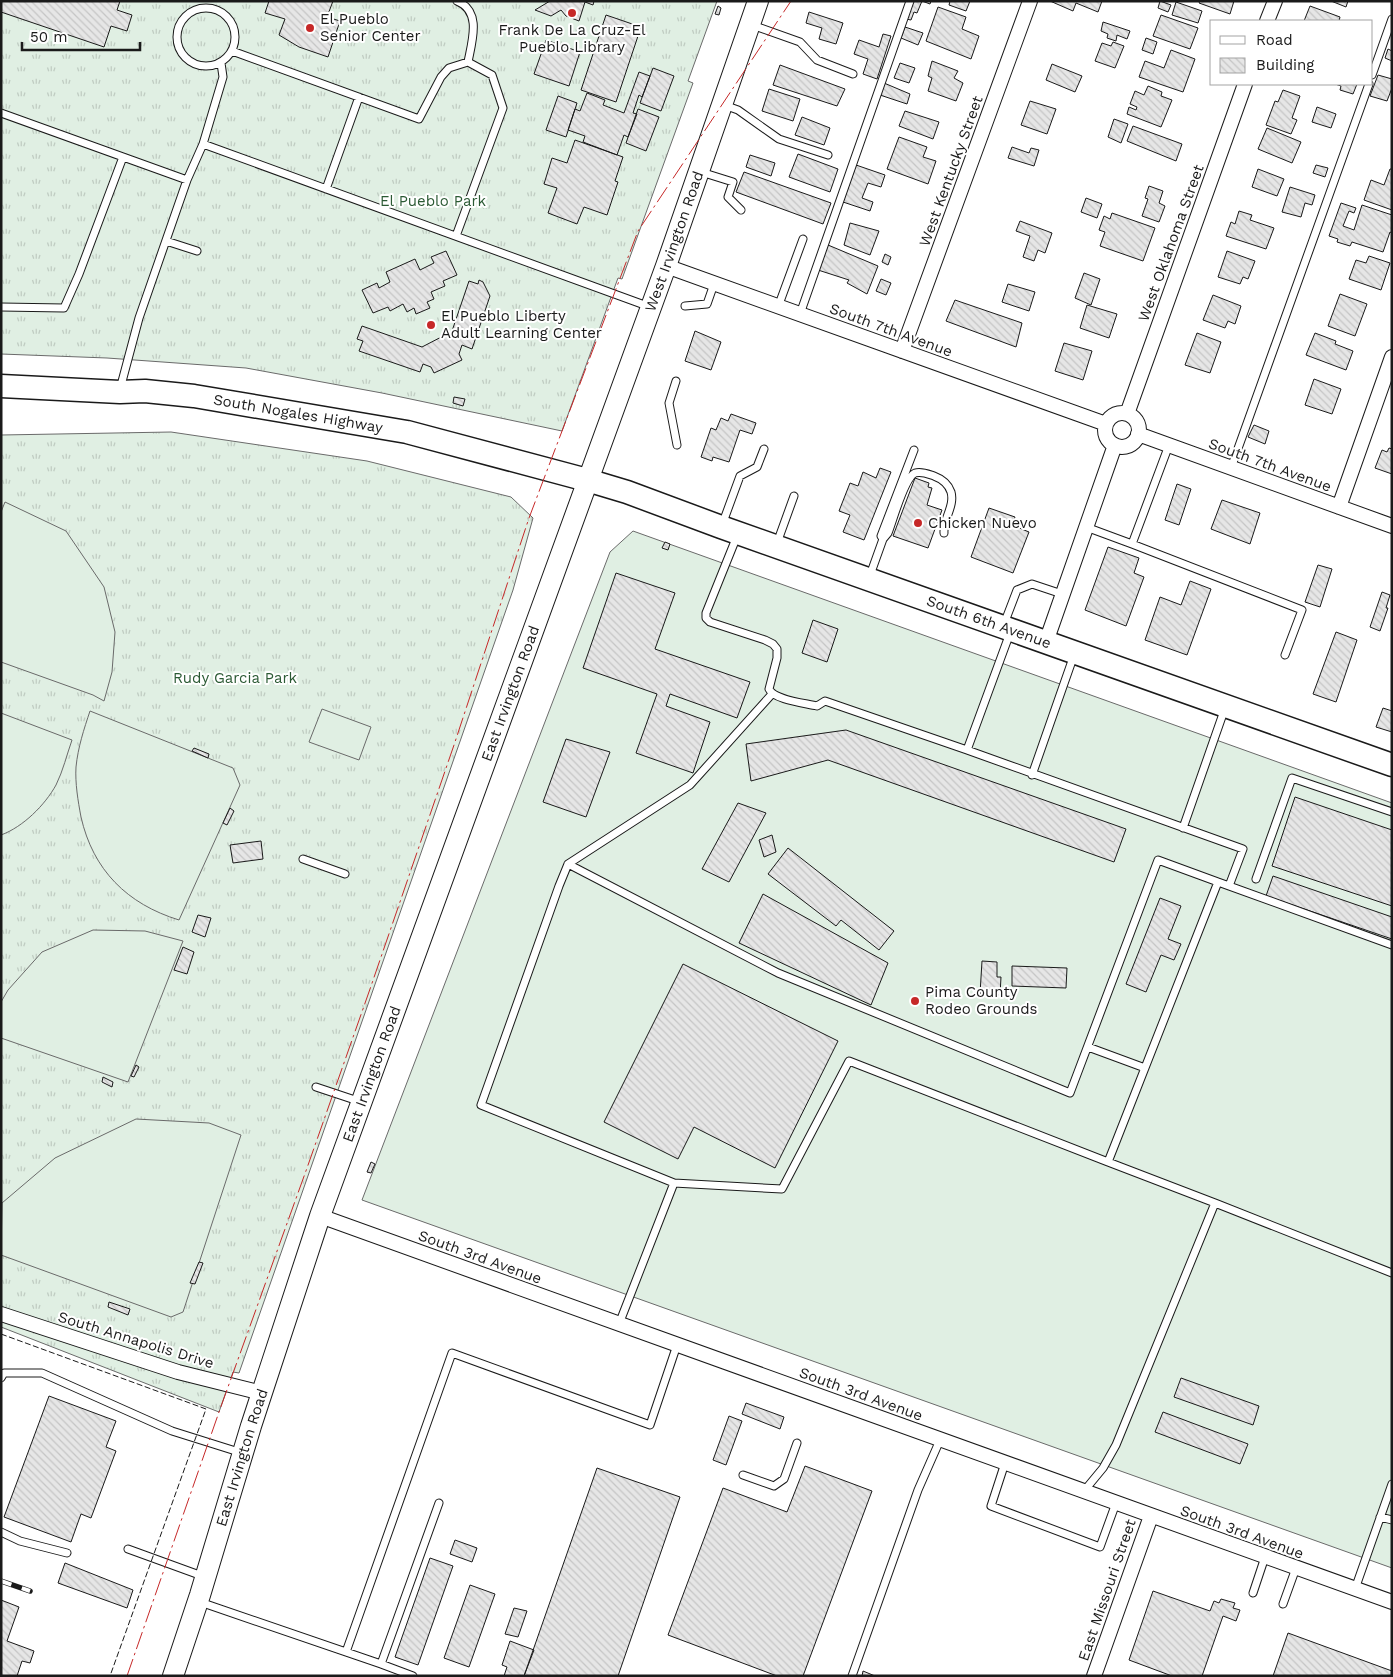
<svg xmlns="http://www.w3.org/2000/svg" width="1393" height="1677" font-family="'Work Sans',sans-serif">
	<defs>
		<pattern id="grass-tufts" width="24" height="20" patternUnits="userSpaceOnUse" patternTransform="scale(1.25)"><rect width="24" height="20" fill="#e0efe3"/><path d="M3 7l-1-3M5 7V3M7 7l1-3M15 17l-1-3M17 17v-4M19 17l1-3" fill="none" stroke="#c0ccc2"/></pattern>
		<pattern id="building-back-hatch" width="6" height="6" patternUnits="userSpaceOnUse" patternTransform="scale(1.25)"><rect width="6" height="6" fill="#e6e6e6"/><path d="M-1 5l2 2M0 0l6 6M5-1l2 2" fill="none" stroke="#c5c5c5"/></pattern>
	</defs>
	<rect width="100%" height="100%" fill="#fff"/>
	<path fill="url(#grass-tufts)" stroke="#6a6a6a" d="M1 1H717L688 81 693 83 622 279 618 278 562 431 382 393 246 368 107 358 1 354Z
		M171 432 367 461 511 497 533 518 513 590 239 1373 233 1372 219 1412 1 1327V435Z"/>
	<path fill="#e0efe3" stroke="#6a6a6a" d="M5 502 66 531 104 587 115 632 112 672 104 701 93 695 1 662V512Z
		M633 531 1392 803V1568L362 1200 610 552Z
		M322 709 371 727 359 760 309 742Z
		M90 711 233 768 240 785 179 920C127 904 93 870 81 817 78 801 75 783 76 767 78 747 84 729 90 711Z
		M1 713 72 740C67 754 63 771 56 785 45 805 23 827 1 835Z
		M93 930 145 931 183 941 128 1082 1 1038V1002L8 990 42 952Z
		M136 1119 209 1123 241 1135 183 1312 171 1317 1 1255 2 1203 55 1158Z"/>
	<path fill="url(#building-back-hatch)" stroke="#1a1a1a" d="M1 1H120L117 10 132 15 127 31 111 26 104 47 1 12Z
		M269 1H333L327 17 340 21 328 57 299 47 279 35 285 19 265 13Z
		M550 1H594L593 5 585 2 579 21 566 16 561 10 551 16 535 10Z
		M913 1H931L930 4 922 1 917 13 914 12 911 20 906 19Z
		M950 1H970L966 11 949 5Z
		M1050 1H1102L1098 12 1076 3 1073 11Z
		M1160 1 1171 5 1168 12 1158 8Z
		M1200 1H1234L1230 14 1199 3Z
		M1331 1H1348L1346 7Z
		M1176 2 1202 11 1198 23 1172 15Z
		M718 6 721 8 719 15 715 14Z
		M1310 6 1340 17 1339 21H1304Z
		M938 7 966 17 962 29 979 36 971 59 926 41Z
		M809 12 843 23 836 44 819 39 822 28 806 23Z
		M606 15 641 27 616 102 581 90Z
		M1161 15 1198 28 1190 49 1153 36Z
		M1103 22 1130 31 1127 39 1117 35 1116 41 1107 38 1108 34 1101 31Z
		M905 27 923 33 918 45 901 38Z
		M883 34 891 36 877 79 863 74 868 59 854 54 859 40 879 47Z
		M1146 38 1157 42 1153 54 1142 50Z
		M546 40 580 52 569 86 534 74Z
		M1113 42 1124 46 1115 68 1095 61 1102 43 1111 46Z
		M1388 49 1392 51V61L1385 58Z
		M1171 50 1195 59 1183 92 1139 77 1145 61 1164 68Z
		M932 61 958 71 954 78 963 83 956 101 928 91 932 78 928 76Z
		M900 63 915 68 909 83 894 78Z
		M1052 64 1082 76 1075 92 1046 80Z
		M780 65 845 89 837 106 773 85Z
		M653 68 674 76 661 111 640 103Z
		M639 72 650 76 642 97 639 95 633 113 637 114 628 137 624 135 617 155 583 142 585 136 568 130 575 109 580 111 587 93 605 100 603 105 624 113Z
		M1378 75 1392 79V88L1387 101 1370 96Z
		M884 83 910 94 907 104 880 95Z
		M1335 84H1357L1353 94 1340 90 1341 86Z
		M1148 86 1162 92 1161 96 1172 100 1161 127 1127 114 1129 107 1136 110 1137 107 1130 104 1135 91 1144 95Z
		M769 89 800 99 793 121 762 111Z
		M1283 90 1300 96 1292 118 1297 120 1291 134 1266 125 1275 101 1278 102Z
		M558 96 577 103 566 137 546 130Z
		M1030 101 1056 109 1047 134 1021 125Z
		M1317 107 1336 114 1331 128 1312 122Z
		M638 109 659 117 646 151 626 143Z
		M905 111 939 122 933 139 899 126Z
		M802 117 830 128 824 145 795 135Z
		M1114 119 1128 124 1121 143 1108 137Z
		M1133 126 1182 144 1176 161 1127 141Z
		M1267 128 1301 142 1292 163 1258 149Z
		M899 137 927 147 923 157 936 161 928 184 887 169Z
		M575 140 623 157 615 181 618 182 607 215 584 207 577 224 548 213 557 188 544 184 552 158 567 163Z
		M1012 147 1029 153 1031 148 1039 150 1034 166 1008 158Z
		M798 154 838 169 830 192 789 177Z
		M750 155 775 163 771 176 746 167Z
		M856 165 885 175 881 187 868 183 862 198 873 202 870 211 843 202Z
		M1316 165 1328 168 1325 177 1313 173Z
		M1258 169 1284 179 1277 196 1252 187Z
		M1390 169H1392V210L1364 200 1371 180 1384 185Z
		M744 172 831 203 823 224 736 192Z
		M1149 186 1163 191 1159 203 1165 206 1159 222 1142 216 1148 199 1145 198Z
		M1290 187 1315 195 1312 205 1305 203 1301 217 1282 212Z
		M1086 198 1102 204 1097 218 1081 212Z
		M1341 203 1356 208 1354 213 1349 211 1343 226 1354 230 1362 205 1392 215V233L1390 232 1383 252 1352 242 1350 246 1337 242 1338 239 1329 236Z
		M1239 211 1252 215 1250 220 1274 228 1266 249 1226 236 1231 222 1235 224Z
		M1112 213 1155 228 1143 261 1100 246 1105 232 1099 230 1104 216 1110 219Z
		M1020 221 1052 233 1045 253 1038 250 1034 261 1023 257 1030 236 1016 231Z
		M850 223 879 231 870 255 844 245Z
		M828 245 878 266 867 294 847 283 849 280 818 270Z
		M446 251 457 275 443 281 445 286 431 292 434 299 427 302 430 308 416 314 414 308 407 312 403 304 390 311 388 307 373 313 362 290 377 283 379 288 390 282 386 272 415 259 420 270 434 263 431 257Z
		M1227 251 1255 261 1248 279 1243 277 1240 284 1218 277Z
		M885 254 891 257 888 265 882 262Z
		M1369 256 1390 263 1381 290 1349 279 1356 260 1366 263Z
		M1084 273 1100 279 1091 305 1075 298Z
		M881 279 891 283 886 295 876 291Z
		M479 280 483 282 490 296 472 349 462 345 459 354 462 360 434 373 431 367 423 364 420 372 359 351 363 341 357 339 362 326 422 347 449 333 451 334 469 281 478 284Z
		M1008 284 1035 292 1029 311 1002 302Z
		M1340 294 1367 304 1355 336 1328 326Z
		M1213 295 1241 306 1235 324 1228 321 1225 328 1203 320Z
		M955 300 1022 323 1016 347 946 321Z
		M1087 305 1117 314 1109 338 1080 328Z
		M695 331 721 342 711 370 685 361Z
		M1197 333 1221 342 1210 373 1185 365Z
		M1315 333 1336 341 1335 344 1353 351 1346 370 1306 355Z
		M1064 343 1092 351 1083 380 1055 371Z
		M1314 379 1341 389 1332 414 1305 405Z
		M454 397 465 399 463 406 453 403Z
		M731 414 756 423 752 434 740 430 729 462 713 457 712 461 701 457 711 428 716 430 721 418 728 421Z
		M1254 425 1269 431 1265 444 1248 437Z
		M1389 448 1392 449V474L1375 468 1382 450 1387 452Z
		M880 468 891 472 864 540 843 532 850 515 839 511 850 483 858 486 863 472 876 478Z
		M915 478 929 483 928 487 932 488 927 505 942 510 928 548 893 536Z
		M1177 484 1191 489 1179 525 1165 520Z
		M1222 500 1260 513 1250 544 1211 529Z
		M989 508 1015 517 1012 525 1029 532 1013 573 971 557Z
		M665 542 670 544 668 550 662 548Z
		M1108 547 1139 558 1134 573 1144 577 1126 626 1085 610Z
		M1318 565 1332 569 1320 607 1305 602Z
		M616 573 675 593 655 649 750 682 737 718 670 694 666 706 710 722 693 773 636 753 657 694 583 668Z
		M1190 581 1211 589 1187 655 1145 640 1160 597 1181 605Z
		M1382 592 1390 595 1386 608H1388L1380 631 1370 627Z
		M813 620 838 629 827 662 802 653Z
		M1336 632 1357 640 1336 702 1313 694Z
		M1383 708 1392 711V732L1376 727Z
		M846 730 1126 829 1114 862 828 760 751 781 746 744Z
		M566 739 610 752 586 817 543 802Z
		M194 748 209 754 208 758 192 751Z
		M1295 797 1392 830V906L1272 866Z
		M738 803 766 813 729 882 702 869Z
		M230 808 234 811 227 825 223 823Z
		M772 835 776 852 764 857 759 840Z
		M261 841 263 859 233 863 230 845Z
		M788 848 894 931 879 950 841 920 836 926 768 874Z
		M1273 876 1392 917V939L1266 896Z
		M763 894 888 963 871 1005 739 943Z
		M1160 898 1181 906 1168 939 1181 944 1174 960 1161 955 1146 992 1126 984Z
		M198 915 211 918 205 937 192 932Z
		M183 947 194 952 187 974 174 970Z
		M982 961 997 962V977H1001L1000 995 980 994Z
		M683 964 838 1041 775 1168 694 1127 678 1159 604 1122Z
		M1012 966 1067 968 1066 988 1012 986Z
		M136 1065 139 1067 134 1077 131 1076Z
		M103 1077 113 1082 112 1087 102 1082Z
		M371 1162 375 1164 371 1173 367 1172Z
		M199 1262 203 1263 195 1284 190 1283Z
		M109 1302 130 1309 128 1315 108 1307Z
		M1181 1378 1259 1406 1253 1425 1174 1397Z
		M49 1396 116 1421 106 1447 116 1451 91 1518 81 1514 71 1542 4 1517Z
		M746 1403 784 1417 780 1429 742 1414Z
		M1163 1412 1248 1444 1240 1464 1155 1432Z
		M729 1416 742 1421 726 1465 713 1460Z
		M805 1466 872 1491 803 1676H777L668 1635 723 1488 787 1512Z
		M597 1468 680 1497 618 1676H524Z
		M455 1540 477 1548 472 1562 450 1554Z
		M430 1558 453 1566 418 1665 395 1657Z
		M65 1563 133 1590 127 1608 58 1583Z
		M470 1585 495 1594 469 1667 444 1658Z
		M1153 1591 1210 1611 1214 1601 1219 1603 1221 1599 1235 1603 1233 1608 1240 1610 1236 1621 1223 1616 1202 1676H1172L1129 1660Z
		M1 1600 19 1607 7 1641 34 1651 30 1663 22 1661 17 1676H1Z
		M514 1608 527 1611 518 1637 505 1634Z
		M1288 1633 1392 1671V1676H1273Z
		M510 1641 534 1650 524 1676H504L507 1667 502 1665Z
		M863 1671 875 1676H862Z"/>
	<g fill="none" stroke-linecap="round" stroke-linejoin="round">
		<g stroke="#1a1a1a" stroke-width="9">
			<path id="service" d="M177 37a29 29 0 1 1 58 0a29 29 0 1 1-58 0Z
				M752 25 800 42 817 60 853 74
				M232 51 419 119 441 77 449 68 468 62C472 41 482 11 457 1
				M1372 75 1392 19
				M724 105 738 110 779 139 828 155
				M1 113 187 180
				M203 144 650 307
				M701 172 733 182 728 197 741 210
				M326 189 359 97
				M456 236 503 108 492 75 468 62
				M166 241 197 251
				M685 306 707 304 714 284
				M1 307 64 308 79 274 123 157
				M778 307 803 239
				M800 314 910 1
				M676 381 669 403 677 445
				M120 389 139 318 187 180 203 144 223 77 221 63
				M1231 468 1369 84
				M722 525 740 476 757 467 764 449
				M1086 527 1132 544 1302 610 1285 655
				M737 536 706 613V618L710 622 765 640 773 644 777 649V658L769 689C774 700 805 703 817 706L825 701 967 750
				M883 539 888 533C893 521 904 478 915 473 922 471 928 474 934 476 942 479 948 483 951 492 955 506 943 519 944 533
				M777 543 794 496
				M1132 544 1169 445
				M869 578 883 539 881 536 914 450
				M1004 624 1017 590 1032 584 1062 594
				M1010 633 967 750 1243 849 1229 886
				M1032 775 1074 655
				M1183 828 1225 708
				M303 859 345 874
				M568 864 690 785 772 694
				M1256 879 1292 778 1392 812
				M1088 1047 1145 1068
				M316 1087 361 1102
				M674 1183 782 1189 849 1061 1108 1162
				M1215 1203 1108 1162 1218 882 1392 945
				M619 1324 674 1183 481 1105 559 886 568 864 778 973 1070 1093 1158 860 1218 882
				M1 1378 4 1373H42L172 1431 242 1453
				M1005 1463 991 1506 1100 1547 1116 1503
				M743 1475 774 1486 784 1479 797 1443
				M1084 1491 1103 1468 1116 1445 1215 1203 1392 1273
				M1380 1517 1392 1520
				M1 1532 20 1541 67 1553
				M128 1549 205 1577
				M1355 1589 1392 1484
				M1253 1593 1265 1557
				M200 1602 381 1664 439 1503
				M1283 1604 1296 1568
				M346 1652 452 1353 650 1425 677 1345
				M381 1664 413 1676
				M852 1676 918 1490 940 1440"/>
		</g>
		<g stroke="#1a1a1a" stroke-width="16">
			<path id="minor" d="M1267 21 1275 1
				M666 266 1106 424
				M902 351 1030 1
				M1105 430a17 17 0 1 1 34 0a17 17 0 1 1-34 0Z
				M1127 414 1245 84
				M1138 434 1392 526
				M1339 507 1392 357
				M1046 642 1115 445
				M320 1216 1392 1602
				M1 1314 178 1372 262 1393
				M1094 1676 1151 1516"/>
		</g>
		<g stroke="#1a1a1a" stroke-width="22">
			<g id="secondary">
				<path id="s1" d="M173 1676 200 1595 251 1426 320 1216 666 266 758 1"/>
			</g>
		</g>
		<g stroke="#1a1a1a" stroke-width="25">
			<g id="primary">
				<path id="s2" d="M1 386 120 392 145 391 194 396 407 432 587 480 627 492 721 527 1392 765"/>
			</g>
		</g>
		<use href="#service" stroke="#fff" stroke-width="7"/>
		<use href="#minor" stroke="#fff" stroke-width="14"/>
		<use href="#secondary" stroke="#fff" stroke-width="20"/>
		<use href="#primary" stroke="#fff" stroke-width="22"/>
		<g stroke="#1a1a1a" stroke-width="5.5">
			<path id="rail" d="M1 1581 30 1591"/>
		</g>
		<use href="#rail" stroke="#fff" stroke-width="4" stroke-dasharray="11" stroke-linecap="butt"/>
		<path stroke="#1a1a1a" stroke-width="1" stroke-dasharray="6 2.5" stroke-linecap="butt" d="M1 1334 206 1409 110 1676"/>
		<path stroke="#c62828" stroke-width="1" stroke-dasharray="18 4 2.5 4" stroke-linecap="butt" d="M127 1676 219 1412 307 1168 370 989 454 745 529 518 638 231 791 1"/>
	</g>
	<g fill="#c62828" stroke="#fff" stroke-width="2">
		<circle cx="572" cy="13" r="5"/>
		<circle cx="310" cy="28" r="5"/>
		<circle cx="431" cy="325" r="5"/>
		<circle cx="918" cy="523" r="5"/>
		<circle cx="915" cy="1001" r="5"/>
	</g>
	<g text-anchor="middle" stroke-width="4" stroke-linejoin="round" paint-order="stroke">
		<g font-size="15" fill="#1a1a1a" stroke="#fff" text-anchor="start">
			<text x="320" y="24">El Pueblo<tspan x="320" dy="17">Senior Center</tspan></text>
			<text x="572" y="35" text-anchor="middle">Frank De La Cruz-El<tspan x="572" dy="17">Pueblo Library</tspan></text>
			<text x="441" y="321">El Pueblo Liberty<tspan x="441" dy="17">Adult Learning Center</tspan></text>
			<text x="928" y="528">Chicken Nuevo</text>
			<text x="925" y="997">Pima County<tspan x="925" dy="17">Rodeo Grounds</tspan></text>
		</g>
		<g font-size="15" fill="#1a1a1a" stroke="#fff">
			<text transform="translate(951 171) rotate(-70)" y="5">West Kentucky Street</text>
			<text dy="5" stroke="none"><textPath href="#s1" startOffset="1520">West Irvington Road</textPath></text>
			<text transform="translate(1171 243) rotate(-70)" y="5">West Oklahoma Street</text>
			<text transform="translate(891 330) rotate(20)" y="5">South 7th Avenue</text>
			<text dy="5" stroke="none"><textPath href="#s2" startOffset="299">South Nogales Highway</textPath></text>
			<text transform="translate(1270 465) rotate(20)" y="5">South 7th Avenue</text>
			<text dy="5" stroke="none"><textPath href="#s2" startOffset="1022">South 6th Avenue</textPath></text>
			<text dy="5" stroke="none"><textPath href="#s1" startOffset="1039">East Irvington Road</textPath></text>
			<text dy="5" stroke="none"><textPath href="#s1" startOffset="634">East Irvington Road</textPath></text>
			<text transform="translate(480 1257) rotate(20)" y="5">South 3rd Avenue</text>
			<text transform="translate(136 1340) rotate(17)" y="5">South Annapolis Drive</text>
			<text transform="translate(861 1394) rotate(20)" y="5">South 3rd Avenue</text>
			<text dy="5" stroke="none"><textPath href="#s1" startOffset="229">East Irvington Road</textPath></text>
			<text transform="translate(1242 1532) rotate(20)" y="5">South 3rd Avenue</text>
			<text transform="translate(1107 1590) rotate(-71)" y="5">East Missouri Street</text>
		</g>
		<g font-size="15" fill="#2b5a34" stroke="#fff">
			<text x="433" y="206">El Pueblo Park</text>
			<text x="235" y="683">Rudy Garcia Park</text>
		</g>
	</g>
	<rect width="1393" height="1677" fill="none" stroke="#1a1a1a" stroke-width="5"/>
	<rect x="1210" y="20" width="162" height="65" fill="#ffffff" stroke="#a3a3a3"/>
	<rect x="1220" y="36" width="25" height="8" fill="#ffffff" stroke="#a3a3a3"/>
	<text x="1256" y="45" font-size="15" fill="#1a1a1a">Road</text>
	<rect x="1220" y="58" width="25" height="15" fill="url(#building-back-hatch)" stroke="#a3a3a3"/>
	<text x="1256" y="70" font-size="15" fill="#1a1a1a">Building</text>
	<path d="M22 42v8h118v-8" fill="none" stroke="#1a1a1a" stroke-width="2.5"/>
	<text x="30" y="42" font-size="15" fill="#1a1a1a" stroke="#ffffff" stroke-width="4" paint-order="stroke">50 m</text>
</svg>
